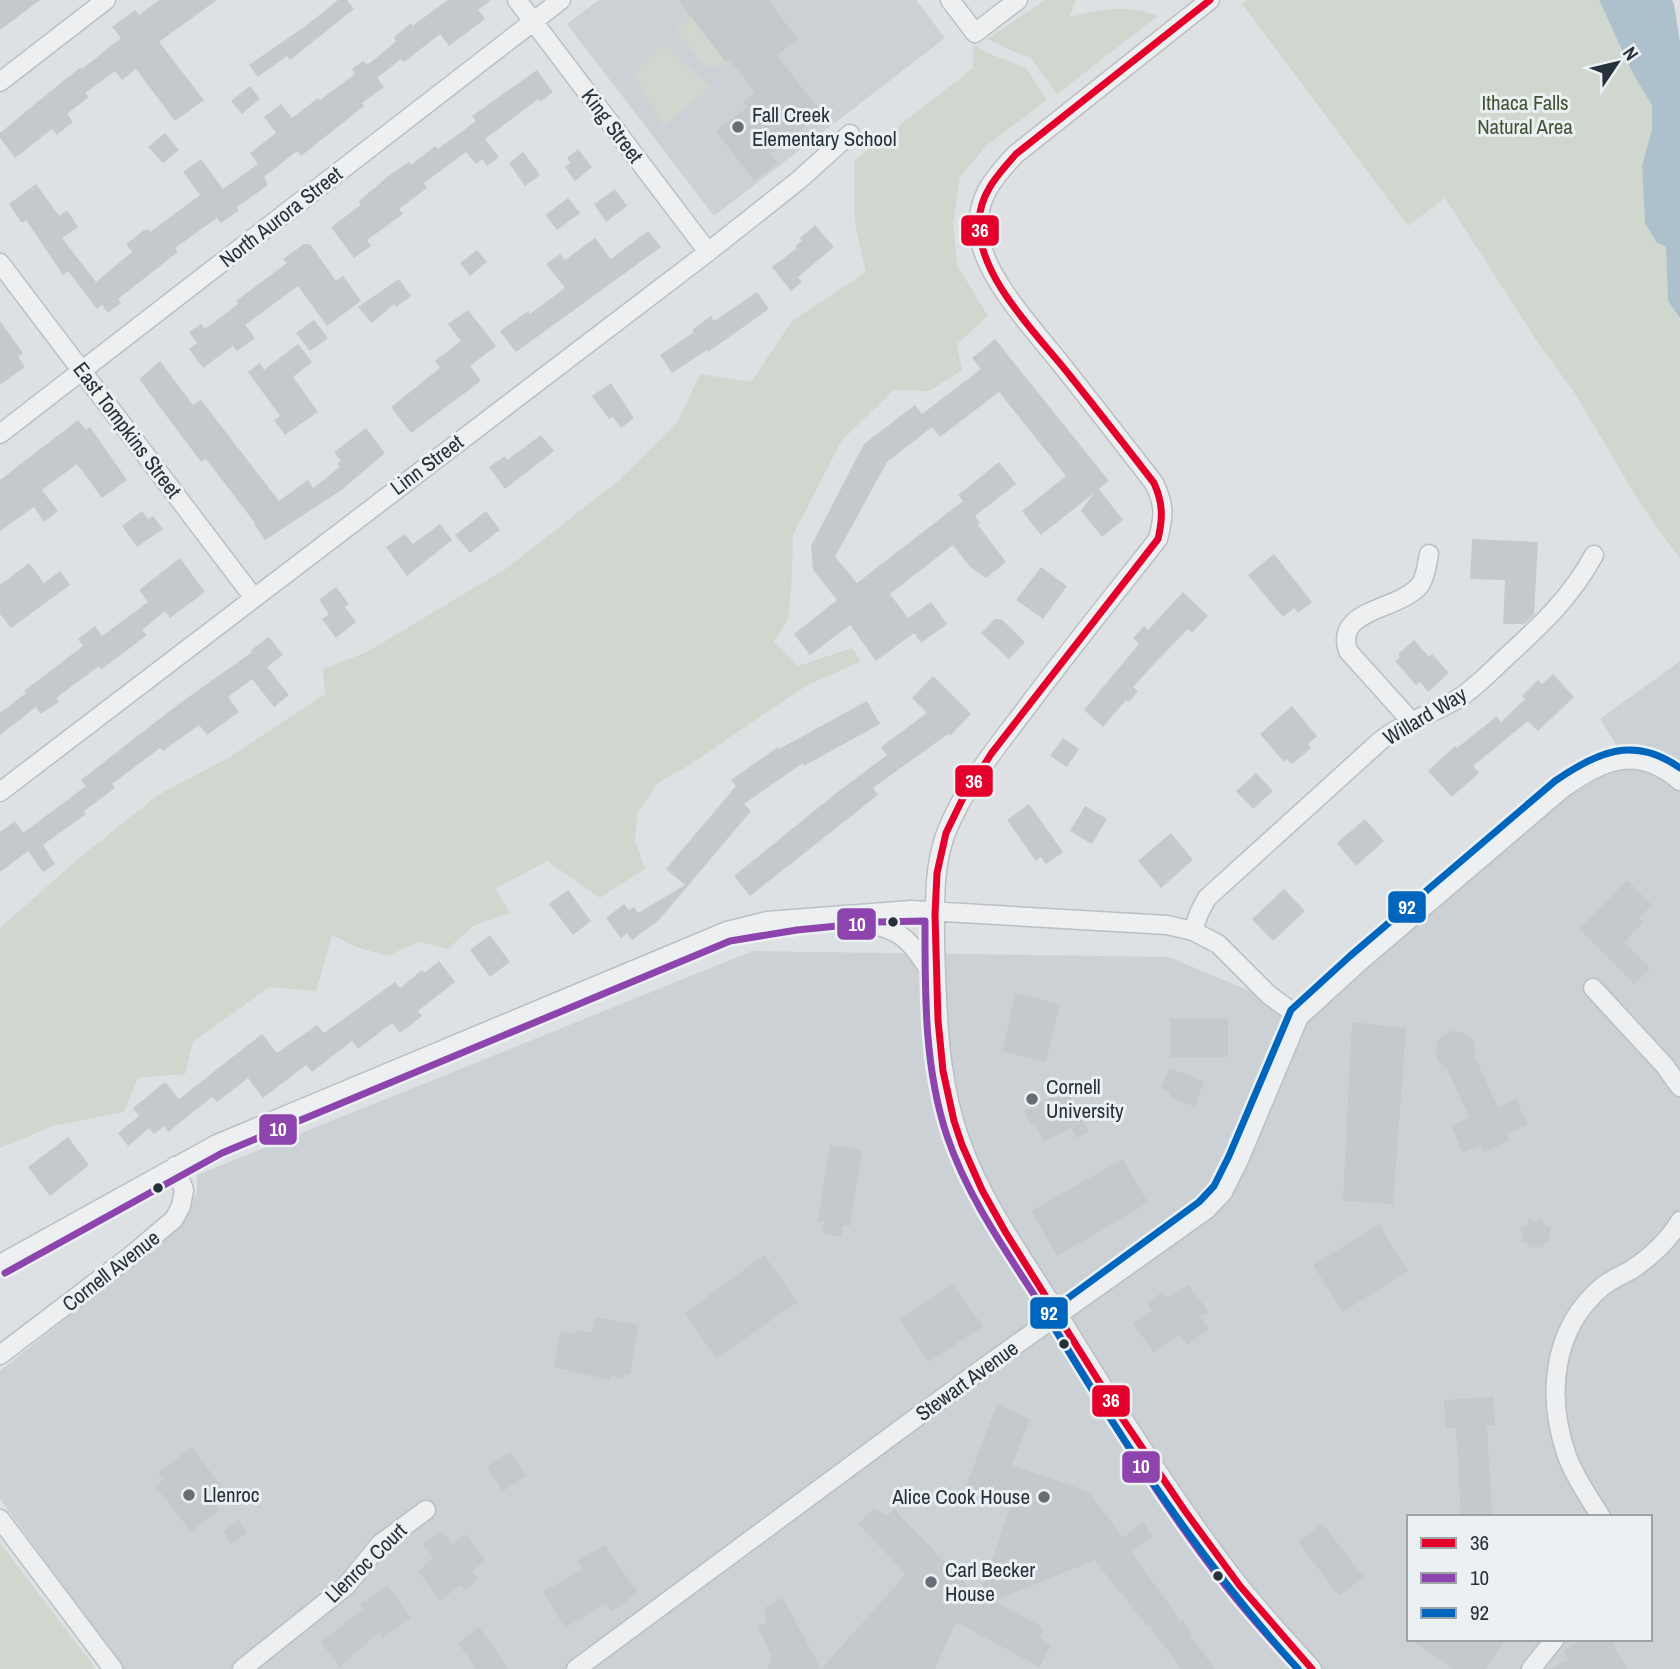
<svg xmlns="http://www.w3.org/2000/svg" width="1680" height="1669" font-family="'Archivo Narrow',sans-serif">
	<rect width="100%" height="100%" fill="#dee1e3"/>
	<path fill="#ccd1d6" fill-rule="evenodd" d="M599 0H916L945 38 714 216 567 24Z
		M1680 661V1669H123L0 1499V1371L179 1228 197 1192V1175L753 951 1169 957 1297 1011 1581 769 1622 754 1600 719ZM1409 1517H1650V1639H1409Z"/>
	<path fill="#d0d7ce" d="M1045 0H1076L1069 17C1101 10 1127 3 1158 16L1057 94 1030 57 1019 54 987 39Z
		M1247 0H1599L1633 74 1652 105V130L1642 165 1645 222 1666 247 1668 301 1680 318V559L1639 502 1576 395 1540 346 1445 198 1408 226 1242 4Z
		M692 17 726 62 713 67 704 65 676 30Z
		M663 44 710 87 663 126 634 75Z
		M973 44 988 53 1026 68 1047 100 986 146 960 177 953 224 957 265 988 316 957 344 962 370 929 391 894 390 842 440 793 535 792 576 788 620 774 642 798 666 852 648 861 661 806 686 683 769 659 782 638 812 635 840 645 869 600 898 547 861 496 888 510 913 473 926 448 949 419 942 387 956 356 947 332 935 316 991 269 987 193 1042 185 1074 138 1078 124 1112 53 1126 0 1148V928L79 858 158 795 228 758 325 694 323 669 367 652 507 568 618 481 677 423 700 374 751 382 792 321 866 272 855 224 854 161 973 68Z
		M0 1543 96 1669H0Z"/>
	<path fill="#adc1cd" d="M1599 0H1672L1674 4 1680 42V318L1668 301 1666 247 1657 243 1645 223 1642 165 1652 130V105L1633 74Z"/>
	<path fill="#c6c9cb" d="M0 0H40L0 30Z
		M159 0H217L159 42 204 100 175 121 136 69 122 80 115 71 85 93 89 97 67 114 73 122 57 135 52 129 15 158 0 138V133L63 81 80 68 82 69 121 38 112 27 135 10 139 15Z
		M338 0H347L354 9 290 60 287 56 258 77 249 65 307 25Z
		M448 0H491L478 10 485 19 449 46 440 34 404 62 401 59 377 78 384 87 362 103 364 106 301 156 297 151 264 177 268 185 237 207 239 210 221 223 217 218 175 248 178 252 118 299 121 303 108 313 102 305 97 309 68 271 63 275 26 220 22 223 9 204 36 184 59 216 67 210 78 227 62 238 96 282 132 252 126 244 144 230 148 229 150 232 200 195 183 172 201 159 223 189 258 164 250 153 276 133 264 117 281 104 292 118 318 98 320 100 355 74 352 69 363 61 367 65 391 46 396 41 394 37 411 23 412 26Z
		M678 0H768L798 39 777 55 822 114 770 153 778 163 754 181 716 131 748 107 743 101 755 92 729 59 726 62Z
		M537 70 553 92 540 102 538 99 485 139 499 157 487 166 482 159 476 164 466 152 424 183 427 188 399 209 403 214 367 240 371 246 354 258 331 227 361 205 359 201 391 174 409 162 411 165 435 146 438 149 476 121 472 116Z
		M250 86 260 99 242 114 231 101Z
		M165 133 179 150 163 163 148 147Z
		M578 149 592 167 575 181 565 167 570 163 567 158Z
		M523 152 540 175 525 186 509 163Z
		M615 189 627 206 606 222 594 204Z
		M568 198 580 213 557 230 545 215Z
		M815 225 834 247 798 277 802 282 791 291 772 267 797 248 795 246 802 241 800 238Z
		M648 231 661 247 516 352 500 331 528 311 530 314 565 288 546 264 560 254 565 260 595 238 611 259Z
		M304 244H310L336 281 343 276 361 301 327 326 298 286 245 325 255 338 237 351 233 346 203 368 189 349 197 343 189 332 201 324 205 329 238 304 236 301 287 263 283 259Z
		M477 250 487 262 470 276 460 263Z
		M399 279 411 296 396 307 394 304 372 323 358 307Z
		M757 292 769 309 708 352 707 350 672 373 660 355 694 332 692 330 711 316 714 321Z
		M468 310 496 346 470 366 481 381 411 433 391 407 440 368 435 361 461 341 448 324Z
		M314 320 328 338 310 351 296 333Z
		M0 321 23 353 18 357 25 367 0 385Z
		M995 339 1109 481 1099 489 1123 520 1102 537 1081 511 1094 493 1041 535 1022 511 1066 476 999 392 940 437 932 427 887 462 835 557 857 583 963 501 958 495 999 462 1016 484 975 516 980 523 978 525 1006 562 986 578 970 567 953 545 890 594 908 618 931 602 947 624 921 643 914 633 876 661 850 625 810 655 794 634 837 600 813 570 811 546 864 444 915 405 922 414 981 369 972 358Z
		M298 344 312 362 293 377 318 412 285 435 274 420 280 416 248 372 260 363 264 370Z
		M160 361 193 405 201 400 279 501 308 480 313 488 340 467 337 464 341 461 334 452 366 428 385 453 343 489 265 540 254 524 255 523 206 459 201 462 139 379Z
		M611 383 634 418 621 428 613 417 609 419 592 396Z
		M78 420 86 430 90 427 127 480 102 498 77 464 42 490 58 511 44 522 34 507 0 531V480Z
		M541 435 554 451 505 489 489 467 505 456 507 460Z
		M142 511 148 519 153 516 163 529 137 547 122 526Z
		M486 511 500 530 470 553 455 535Z
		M440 524 452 540 407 576 386 547 405 534 413 544Z
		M1472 539 1538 542 1534 615 1524 624H1503L1505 580 1470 579Z
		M1274 554 1312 602 1298 613 1294 608 1283 617 1248 575Z
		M180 558 205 592 170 618 165 611 142 630 147 635 101 670 99 666 56 698 59 702 40 714 36 707 0 735V713L26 693 24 691 83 646 78 639 95 626 102 636 148 602 139 590Z
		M29 563 44 583 60 571 70 585 11 628 0 614V585Z
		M1041 567 1067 586 1043 619 1016 600Z
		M336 587 349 604 345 607 356 622 336 638 322 619 329 614 319 600Z
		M1183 592 1208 616 1192 633 1188 629 1155 663 1133 687 1138 691 1129 702 1126 700 1103 727 1084 710 1139 644 1133 638 1144 626 1148 630Z
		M995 619H1001L1025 642 1009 659 981 633Z
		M269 637 283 655 267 667 289 695 274 707 252 679 228 697 239 712 207 735 199 725 163 751 160 748 112 784 115 788 84 811 86 814 43 845 55 864 43 872 28 851 0 872V832L15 821 23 833 86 786 81 780 176 706 252 652 251 650Z
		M1414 640 1429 657 1432 654 1449 673 1428 692 1420 682 1416 685 1395 661 1400 657 1398 654Z
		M1553 674 1574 697 1538 731 1528 721 1473 766 1479 773 1452 797 1428 771 1455 746 1457 748 1497 716 1501 722 1525 699 1522 696 1538 680 1542 684Z
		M933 676 971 714 950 736 948 734 873 788 878 795 750 896 734 876 835 794 887 755 881 747 927 713 912 698Z
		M867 701 880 724 804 766 803 763 744 804 751 811 687 887 685 885 687 887 658 921 632 940 627 933 621 938 606 918 624 904 629 910 634 907 638 913 685 885 666 869 736 786 731 780 778 747 779 749Z
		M1292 706 1317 736 1308 744 1311 748 1292 764 1287 759 1284 762 1260 734Z
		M1063 738 1079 749 1067 767 1050 756Z
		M1256 773 1273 791 1253 809 1236 791Z
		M1029 804 1063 852 1046 864 1041 857 1036 861 1007 820Z
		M1085 806 1107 819 1092 844 1070 831Z
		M1365 819 1384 841 1356 866 1337 843Z
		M1171 833 1193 860 1161 888 1138 861Z
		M1627 880 1652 905 1639 918 1644 922 1624 942 1650 969 1634 984 1579 929Z
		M1284 889 1305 911 1273 941 1252 919Z
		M568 890 591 921 573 935 549 904Z
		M490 935 510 962 490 977 470 950Z
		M439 961 455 982 418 1011 422 1016 400 1033 392 1023 358 1049 352 1041 312 1072 306 1065 263 1098 248 1078 217 1102 212 1097 168 1132 164 1126 154 1134 149 1128 128 1146 118 1133 139 1116 133 1108 165 1082 179 1099 262 1034 277 1053 317 1025 324 1033 395 982 400 988 422 970 424 973Z
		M1016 993 1060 1004 1046 1062 1002 1051Z
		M1170 1018 1228 1019V1057H1170Z
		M1352 1022 1406 1028 1393 1204 1343 1201Z
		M1451 1031 1462 1032 1472 1039 1475 1047V1057L1498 1107 1516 1099 1528 1125 1508 1134 1510 1140 1483 1153 1480 1145 1463 1153 1451 1126 1469 1117 1447 1069 1439 1063 1435 1053 1437 1042 1443 1035Z
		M1169 1068 1204 1081 1195 1107 1169 1097 1170 1093 1161 1089Z
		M1068 1092 1089 1131 1076 1138 1071 1128 1044 1142 1035 1124 1032 1126 1024 1111 1054 1095 1059 1105 1056 1098Z
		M68 1137 89 1165 50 1196 28 1167Z
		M830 1145 862 1150 850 1226 843 1225 841 1237 822 1233 824 1222 818 1221Z
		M1123 1159 1148 1203 1057 1256 1031 1211Z
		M1542 1218 1545 1225 1551 1227 1549 1234 1551 1240 1544 1243 1543 1249 1536 1246 1530 1249 1527 1243 1520 1241 1523 1234 1520 1228 1526 1225 1529 1219 1535 1222Z
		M1379 1224 1408 1271 1343 1312 1313 1265Z
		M764 1255 798 1302 716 1358 685 1313Z
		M952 1284 983 1326 929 1362 900 1320Z
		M1188 1284 1208 1311 1200 1317 1209 1329 1187 1345 1179 1334 1154 1353 1133 1324 1152 1310 1147 1304 1156 1296 1163 1292 1168 1298Z
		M595 1317 638 1325 630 1375 624 1374 623 1379 611 1376 610 1380 554 1367 560 1332 576 1334 577 1330 592 1333Z
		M1494 1397 1495 1425H1487L1492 1517H1461L1456 1428 1446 1429 1444 1400Z
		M997 1404 1030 1419 1012 1465 1089 1492 1123 1538 1143 1522 1153 1537 1132 1552 1181 1622 1183 1620 1192 1634 1190 1635 1215 1669H1181L1149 1625 1147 1627 1122 1593 1120 1594 1095 1560 994 1601 1044 1628 1039 1637 1051 1646 1039 1667 956 1622 935 1669H821L906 1574 858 1524 874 1508 887 1516 894 1509 979 1598 1012 1502 966 1486Z
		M192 1447 224 1490 211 1500 219 1510 191 1532 155 1486 163 1480 158 1473Z
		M510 1452 526 1476 503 1491 487 1467Z
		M238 1520 247 1532 232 1544 223 1532Z
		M1322 1523 1364 1577 1339 1596 1298 1542Z
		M442 1531 453 1544 466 1534 486 1561 472 1571 478 1579 465 1590 460 1585 440 1601 418 1571 434 1558 423 1544Z
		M605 1545 638 1593 612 1611 606 1603 565 1628 543 1592 583 1569 577 1561Z
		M387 1585 411 1618 383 1638 379 1632 339 1667 321 1642 363 1609 360 1604Z
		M783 1598 821 1669H768L771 1655 758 1627 767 1622 764 1608Z
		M479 1627 509 1669H476L458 1643Z
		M1410 1639H1506L1486 1669H1453Z
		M1582 1639H1610L1628 1669H1550L1568 1659 1563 1651Z"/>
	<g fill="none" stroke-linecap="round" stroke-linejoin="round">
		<g stroke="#bcbfc1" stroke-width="21">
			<path id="minor" d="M517 0 708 252
				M950 0 975 33 1018 0
				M1210 0 1016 154C992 179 973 202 980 239 987 280 1035 331 1061 364 1092 403 1123 443 1154 483 1165 505 1164 516 1158 539 1113 596 1067 653 1024 711 995 749 964 787 946 833 933 867 935 907 935 943 937 1011 938 1081 962 1145 984 1206 1025 1261 1059 1316 1113 1404 1168 1492 1230 1574 1255 1607 1284 1638 1312 1669
				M0 82 106 0
				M0 263 254 598
				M0 434 561 0
				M1411 721 1348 651C1334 608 1399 611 1420 585 1426 577 1427 563 1429 554
				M0 792 708 252 799 180 850 134
				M848 922C900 926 908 936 935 979
				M1193 931 1199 913 1207 898 1379 742C1403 722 1433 714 1459 698 1475 688 1489 673 1503 660 1540 626 1570 599 1594 555
				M1593 988 1665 1066 1680 1087
				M0 1264 217 1144 727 931 767 921 911 910 1167 925 1193 931 1218 944 1269 995 1299 1017
				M0 1355 133 1254 174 1219 181 1206 184 1190 175 1166
				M1601 1517C1589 1497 1575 1478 1567 1456 1546 1396 1552 1328 1603 1286 1612 1279 1622 1275 1631 1270 1649 1258 1669 1240 1680 1221
				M0 1519 113 1669
				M242 1669 346 1586 380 1544 426 1510
				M576 1669 986 1366 1206 1210 1223 1192 1239 1160 1299 1017 1357 964 1562 789C1602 760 1637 744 1680 781
				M1531 1669 1555 1639"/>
		</g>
		<use href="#minor" stroke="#edeff0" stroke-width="18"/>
		<g stroke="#ebf0f3" stroke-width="12">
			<path id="bus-1" d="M1210 0 1016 154C998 174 979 195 979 223 978 278 1039 336 1071 377 1099 412 1127 448 1154 483 1163 503 1163 518 1158 539L991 754 962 800 946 833 937 873 935 915 938 1020 943 1071 954 1121 962 1145 982 1190 1006 1233 1120 1415 1185 1511 1240 1586 1312 1669"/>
		</g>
		<g stroke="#ebf0f3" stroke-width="12">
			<path id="bus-2" d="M5 1273 222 1153 730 941 797 930 878 922 925 921C925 993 924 1067 947 1136 970 1204 1013 1260 1050 1320 1105 1410 1160 1502 1225 1585 1248 1614 1273 1642 1298 1669"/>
		</g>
		<g stroke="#ebf0f3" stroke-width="12">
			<path id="bus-3" d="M1298 1669C1202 1563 1124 1444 1050 1321L1049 1312 1199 1202 1214 1186 1229 1156 1291 1010 1350 956 1555 781C1597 752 1634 735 1680 768"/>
		</g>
		<use href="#bus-1" stroke="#e4002b" stroke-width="7"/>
		<use href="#bus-2" stroke="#8e44ad" stroke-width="7"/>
		<use href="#bus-3" stroke="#0065bd" stroke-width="7"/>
	</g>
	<g fill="#666f76" stroke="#ebf0f3" stroke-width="2.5">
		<circle cx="738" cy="127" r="7"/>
		<circle cx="1032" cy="1099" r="7"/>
		<circle cx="189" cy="1495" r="7"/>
		<circle cx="1044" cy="1497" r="7"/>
		<circle cx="931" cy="1582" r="7"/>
	</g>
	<g fill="#26313b" stroke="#ebf0f3" stroke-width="2.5">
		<circle cx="893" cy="922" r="6"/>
		<circle cx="158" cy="1188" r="6"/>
		<circle cx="1064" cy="1344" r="6"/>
		<circle cx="1218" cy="1576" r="6"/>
	</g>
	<g text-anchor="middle" stroke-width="6" stroke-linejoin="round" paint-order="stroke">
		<g font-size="21" fill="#3f5635" stroke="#ebf0f3">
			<text x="1525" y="110">Ithaca Falls<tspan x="1525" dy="24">Natural Area</tspan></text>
		</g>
		<g font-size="21" fill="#26313b" stroke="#ebf0f3" text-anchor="start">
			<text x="752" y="122">Fall Creek<tspan x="752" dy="24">Elementary School</tspan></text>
			<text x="1046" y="1094">Cornell<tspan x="1046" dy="24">University</tspan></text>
			<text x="203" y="1502">Llenroc</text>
			<text x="1030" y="1504" text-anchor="end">Alice Cook House</text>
			<text x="945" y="1577">Carl Becker<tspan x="945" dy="24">House</tspan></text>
		</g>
		<g font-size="21" fill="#26313b" stroke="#ebf0f3">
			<text transform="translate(612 126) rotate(53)" y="7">King Street</text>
			<text transform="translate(281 217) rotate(-38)" y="7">North Aurora Street</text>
			<text transform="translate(127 430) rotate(53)" y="7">East Tompkins Street</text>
			<text transform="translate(427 465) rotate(-37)" y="7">Linn Street</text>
			<text transform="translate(1425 716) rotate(-31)" y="7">Willard Way</text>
			<text transform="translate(111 1271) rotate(-38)" y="7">Cornell Avenue</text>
			<text transform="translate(967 1381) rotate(-36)" y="7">Stewart Avenue</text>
			<text transform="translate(366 1563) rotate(-44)" y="7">Llenroc Court</text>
		</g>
	</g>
	<g stroke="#ebf0f3" stroke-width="2.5">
		<rect x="960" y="214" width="40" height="33" rx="7" fill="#e4002b"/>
		<rect x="954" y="764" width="40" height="34" rx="7" fill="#e4002b"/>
		<rect x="1387" y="890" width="40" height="34" rx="7" fill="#0065bd"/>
		<rect x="836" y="907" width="41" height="34" rx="7" fill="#8e44ad"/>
		<rect x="258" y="1113" width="40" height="33" rx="7" fill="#8e44ad"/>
		<rect x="1029" y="1296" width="40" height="34" rx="7" fill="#0065bd"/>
		<rect x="1091" y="1384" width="40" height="34" rx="7" fill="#e4002b"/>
		<rect x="1121" y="1450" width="40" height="34" rx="7" fill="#8e44ad"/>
	</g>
	<g font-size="19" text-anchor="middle" font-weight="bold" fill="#fff">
		<text x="980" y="237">36</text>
		<text x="974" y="788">36</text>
		<text x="1407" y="914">92</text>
		<text x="857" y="931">10</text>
		<text x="278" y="1136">10</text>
		<text x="1049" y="1320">92</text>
		<text x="1111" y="1407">36</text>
		<text x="1141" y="1473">10</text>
	</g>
	<rect x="1407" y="1515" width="245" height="126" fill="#ebf0f3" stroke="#9ca4a9" stroke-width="2"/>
	<rect x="1421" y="1538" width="35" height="10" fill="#e4002b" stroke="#9ca4a9" stroke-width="2"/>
	<text x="1470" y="1550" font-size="21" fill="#26313b">36</text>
	<rect x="1421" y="1573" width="35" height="10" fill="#8e44ad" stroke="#9ca4a9" stroke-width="2"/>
	<text x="1470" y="1585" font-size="21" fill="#26313b">10</text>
	<rect x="1421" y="1608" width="35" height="10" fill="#0065bd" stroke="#9ca4a9" stroke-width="2"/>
	<text x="1470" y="1620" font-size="21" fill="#26313b">92</text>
	<g transform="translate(1617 63) rotate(55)" stroke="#ebf0f3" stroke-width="5" paint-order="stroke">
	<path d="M0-5L12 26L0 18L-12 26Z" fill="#26313b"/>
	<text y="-10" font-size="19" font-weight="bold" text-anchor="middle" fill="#26313b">N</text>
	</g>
</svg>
